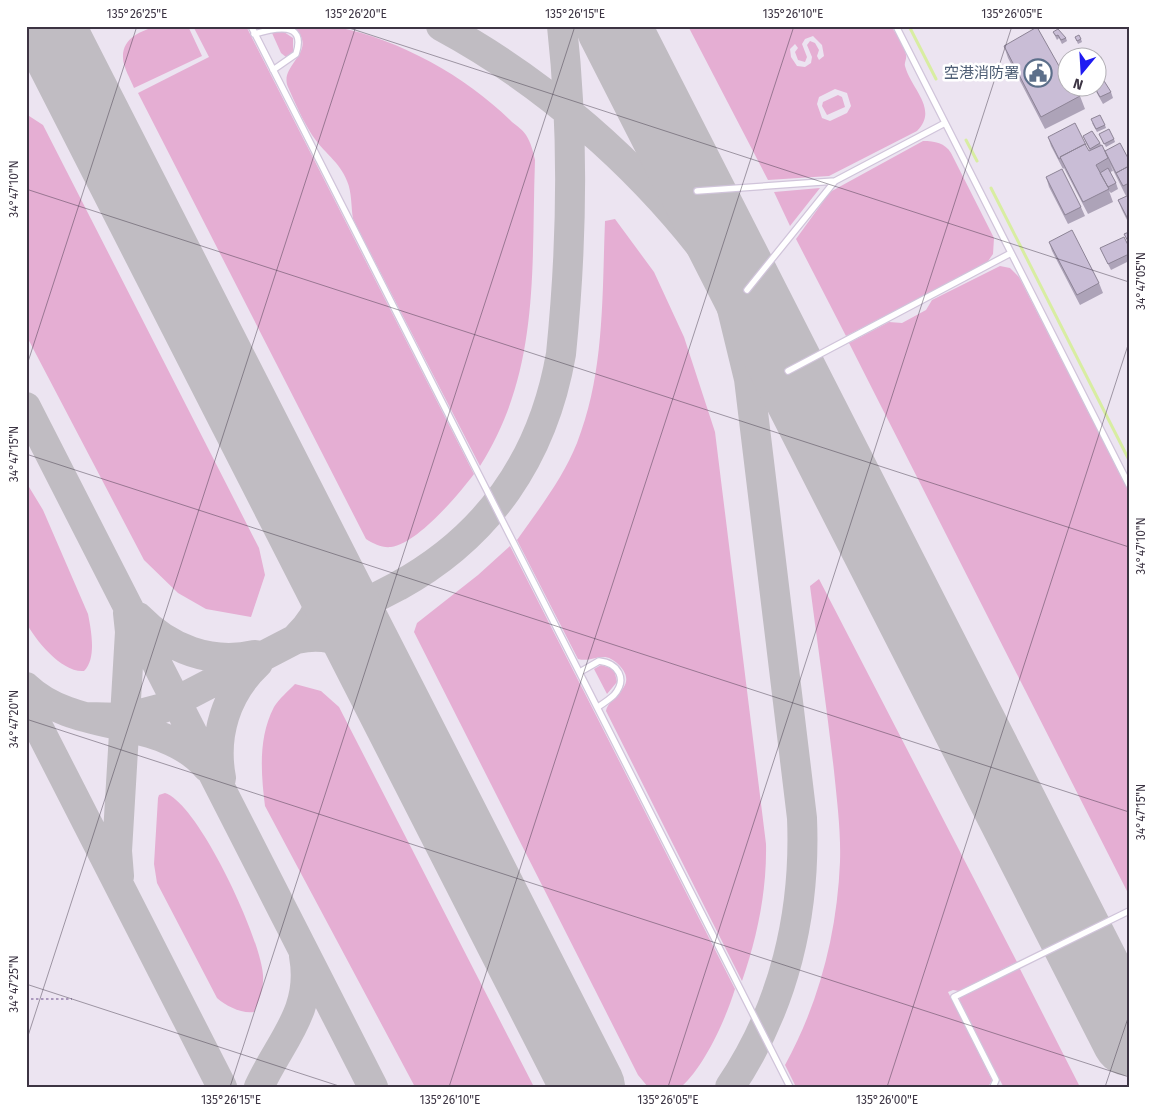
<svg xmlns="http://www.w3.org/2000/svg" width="1155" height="1113" font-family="'Fira Sans','Noto Sans JP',sans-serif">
	<rect width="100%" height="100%" fill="#ece4f1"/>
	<path fill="#e5aed3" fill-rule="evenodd" d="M157 26H188L202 56 134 88C131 80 123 67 123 58 122 38 141 31 157 26Z
		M193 26H246L474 474C459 494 417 544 391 547 382 548 374 544 366 539L138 93 209 57Z
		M292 26C306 26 323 24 337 27 401 40 467 77 512 122 517 126 523 130 526 135 531 143 533 151 535 160 531 268 541 370 480 466L353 219C351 207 352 192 347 181 340 162 323 152 312 135 303 121 295 103 288 87 278 64 322 51 292 26Z
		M688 26H891C896 34 905 46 906 55 907 59 904 63 905 66 911 89 939 109 917 131L829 176 768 180ZM813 36 822 45 824 56 819 60 817 56 819 50 815 43 810 41 807 45 812 57 811 63 805 67 797 66 791 57 790 49 795 44 798 48 795 52 798 60 805 62 807 57 802 44 805 39ZM835 89 847 93 851 106 847 113 830 121 822 118 817 104 819 97Z
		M279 31 284 32 293 38V52L286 57 281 53 272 33Z
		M838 95 842 97 845 107 827 115 822 106 823 102Z
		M26 114 43 125 259 548 265 575 251 617 206 609 178 593 144 560 26 335Z
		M923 141C935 141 945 143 951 153L994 238 993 254 986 264 846 336 796 239 830 192Z
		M820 188 790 226 774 192Z
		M615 219 654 272 684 337 715 432 766 844C767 891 757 938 742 981L606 711C609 695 640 687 619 665 615 661 611 658 605 657 595 656 589 662 578 659L517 540C539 509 563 478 577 443 605 372 602 295 605 221Z
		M1000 266 1010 268 1019 277 1129 492V895L849 343 889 322 902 323 926 310 932 300Z
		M26 482 43 510 88 614C91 629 97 659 84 671 62 673 35 640 26 622Z
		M510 546 735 989C726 1018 705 1066 681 1087H648L638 1075 414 632 417 623 478 575Z
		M819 579 1017 962 959 991 953 990 948 992 992 1080 990 1084 986 1087H796L785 1065C819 1003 837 934 840 862 841 832 837 801 834 771 827 709 818 648 810 586Z
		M601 665 614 669 617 682 607 694 594 669Z
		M295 684 321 691 339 707 534 1087H415L265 806C261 773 258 738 274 707 279 699 288 691 295 684Z
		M165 793C199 804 261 939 263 975 264 988 259 1000 254 1012 242 1014 226 1006 217 998L157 883 154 864 158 798 159 795Z
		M1016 968 1020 969 1080 1087H1001L1003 1086 959 1000 961 996Z"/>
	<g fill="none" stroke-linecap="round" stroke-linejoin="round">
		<path stroke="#d8eda2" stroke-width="3" d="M909 26 936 79
			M966 140 977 161
			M991 188 1129 460"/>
		<path stroke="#c0bcc2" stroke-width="30" d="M441 26C543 81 638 164 709 257
			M26 42 57 26
			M26 55C49 58 67 71 80 90
			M670 139 704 220 724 276 749 379 802 818C806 914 784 1007 730 1087
			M738 296 805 403
			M26 407 373 1087
			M138 617C169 649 211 665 255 655
			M298 636C323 612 328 587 317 554
			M297 639C335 630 359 648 379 678
			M26 687C75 734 163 715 207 767
			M26 703 222 1087
			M86 717 125 718 163 708 398 586C489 536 543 457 561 354 572 245 574 135 562 26
			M221 778C213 735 226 693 258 663
			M119 876 117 851 130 632 128 613
			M259 1087C280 1041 314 1011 304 956"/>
		<path stroke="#c0bcc2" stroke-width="74" d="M47 26 588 1087
			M613 26 1129 1039"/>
		<g stroke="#d0c4da" stroke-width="8">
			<path id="lane" d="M251 26 790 1087
				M896 26 1129 485
				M254 34C274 28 307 20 296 54L273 70
				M697 191 835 181
				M747 290 835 181 945 123
				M788 371 1011 253
				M580 672 599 661C618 663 628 679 614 695 610 699 604 703 598 707
				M993 1087 996 1080 954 997 1129 911"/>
		</g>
		<path stroke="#ac99be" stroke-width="2" stroke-dasharray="2.5 2.5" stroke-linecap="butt" d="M26 999H72"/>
		<use href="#lane" stroke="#fff" stroke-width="5.5"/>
	</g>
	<path fill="#ada3b8" d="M1053 32 1066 38 1067 41 1062 44 1059 38 1057 40Z
		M1075 37 1081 39 1082 42 1078 44Z
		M1004 46 1080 96 1085 109 1045 129 1008 58Z
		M1094 88H1098L1111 92 1113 98 1103 104Z
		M1092 123 1105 125 1106 128 1097 132Z
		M1099 134 1114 139 1115 142 1106 147Z
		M1083 136 1100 143 1105 151 1129 160V195L1126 196 1110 164 1113 171 1110 172 1116 183 1118 189 1111 193 1109 191 1113 202 1088 214 1064 168 1063 169 1051 146 1048 137 1089 151H1090L1086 143Z
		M1046 177 1081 207 1085 216 1068 224 1049 187Z
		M1129 195V224L1122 210 1118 200Z
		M1049 242 1099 283 1103 293 1080 305 1052 251Z
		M1129 247V261L1111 270 1100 248Z"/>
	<path fill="#c9bdd6" stroke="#8d8496" d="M1037 27 1068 82V88H1076L1080 96 1041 117 1004 46Z
		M1058 29 1066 38 1061 40 1058 35 1056 36 1053 32Z
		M1079 35 1081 39 1077 41 1075 37Z
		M1084 54 1085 58H1077Z
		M1101 76 1111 92 1100 97 1095 88H1098V78Z
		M1100 115 1105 125 1096 129 1091 119Z
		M1075 123 1086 145 1085 144 1060 157 1061 158 1059 159 1048 137Z
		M1109 129 1114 139 1104 144 1099 134Z
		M1092 131 1100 143 1090 149 1083 136Z
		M1120 143 1129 160V166L1116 173 1105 151Z
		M1085 144 1089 151 1102 145 1108 158 1096 165 1109 189 1083 202 1060 157Z
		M1129 166V183L1123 186 1116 173Z
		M1108 168 1116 183 1108 187 1100 173Z
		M1062 169 1081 207 1065 215 1046 177Z
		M1129 195V221L1118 200Z
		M1072 230 1099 283 1077 295 1049 242Z
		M1129 232V243L1124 234Z
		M1124 237 1129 247V254L1108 264 1100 248Z"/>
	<path fill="none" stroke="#3c3443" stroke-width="1" stroke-opacity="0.45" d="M343 26 1129 282M26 189 1129 547M26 368 137 26M26 454 1129 812M26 719 1129 1077M26 984 342 1087M26 1042 356 26M230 1087 575 26M449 1087 794 26M668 1087 1012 26M887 1087 1129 342M1105 1087 1129 1015"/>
	<defs>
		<g id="civic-ring" transform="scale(1.4375)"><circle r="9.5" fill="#fff" stroke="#5c6f8a" stroke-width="1.5"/><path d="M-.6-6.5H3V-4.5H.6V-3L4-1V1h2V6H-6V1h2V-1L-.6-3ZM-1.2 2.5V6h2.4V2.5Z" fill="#5c6f8a"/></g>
	</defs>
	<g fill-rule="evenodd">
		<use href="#civic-ring" x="1038" y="73"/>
	</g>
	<g text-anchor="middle" stroke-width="5" stroke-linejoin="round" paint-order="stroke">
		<g font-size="15" fill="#4e5e75" stroke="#fff" text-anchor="end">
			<text x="1019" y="78">空港消防署</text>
		</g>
	</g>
	<rect width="1155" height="1113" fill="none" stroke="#ffffff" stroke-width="55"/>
	<g transform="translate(1082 72) rotate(198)"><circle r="24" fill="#ffffff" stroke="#b1aeb4"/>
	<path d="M0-4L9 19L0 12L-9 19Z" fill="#1f1bf2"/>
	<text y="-8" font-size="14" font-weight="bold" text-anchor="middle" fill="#3c3443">N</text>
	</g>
	<rect x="28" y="28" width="1100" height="1058" fill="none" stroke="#3c3443" stroke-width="2"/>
	<g font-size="12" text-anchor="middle" fill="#3c3443">
		<text x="137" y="18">135°26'25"E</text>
		<text x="356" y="18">135°26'20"E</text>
		<text x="575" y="18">135°26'15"E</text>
		<text x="793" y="18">135°26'10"E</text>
		<text x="1012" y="18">135°26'05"E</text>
		<text transform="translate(14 189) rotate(-90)" y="4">34°47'10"N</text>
		<text transform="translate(1141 281) rotate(-90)" y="4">34°47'05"N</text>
		<text transform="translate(14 454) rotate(-90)" y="4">34°47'15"N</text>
		<text transform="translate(1141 546) rotate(-90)" y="4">34°47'10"N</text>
		<text transform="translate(14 719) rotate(-90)" y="4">34°47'20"N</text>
		<text transform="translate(1141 812) rotate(-90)" y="4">34°47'15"N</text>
		<text transform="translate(14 984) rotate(-90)" y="4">34°47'25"N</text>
		<text x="231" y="1104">135°26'15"E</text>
		<text x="450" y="1104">135°26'10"E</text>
		<text x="668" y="1104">135°26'05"E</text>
		<text x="887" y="1104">135°26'00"E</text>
	</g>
</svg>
